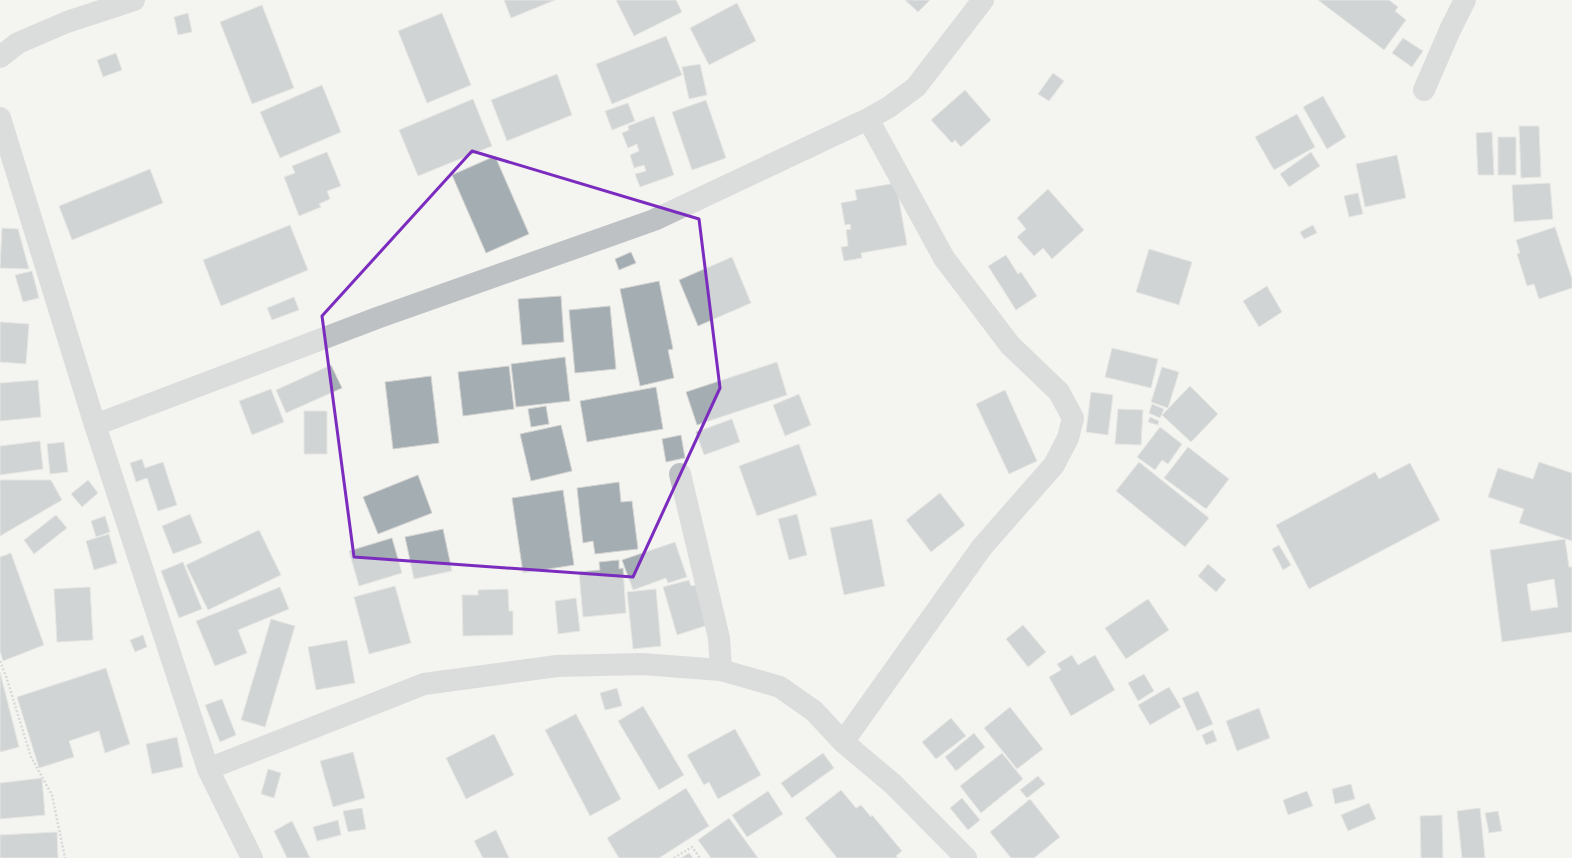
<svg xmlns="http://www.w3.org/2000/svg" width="1572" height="858" font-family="'Roboto Condensed',sans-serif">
	<rect width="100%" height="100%" fill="#f4f4f0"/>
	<path fill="#a4adb2" stroke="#d5d5d3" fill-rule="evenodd" d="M504 0H555L511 18Z
		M616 0H676L682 12 634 36Z
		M905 0H930L918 12Z
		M1318 0H1389L1398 7 1395 11 1406 20 1384 50Z
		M737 3 756 41 709 65 690 28Z
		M262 5 294 88 252 104 220 22Z
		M188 13 192 32 178 35 174 17Z
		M442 13 471 85 427 103 398 31Z
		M666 36 682 75 612 104 596 64Z
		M1403 38 1423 51 1412 67 1392 53Z
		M116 53 122 70 103 77 97 60Z
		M700 64 707 95 689 99 682 67Z
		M1053 73 1064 81 1049 101 1038 94Z
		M557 74 572 115 507 141 491 100Z
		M322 85 341 132 280 158 260 112Z
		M965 90 991 120 961 147 955 140 952 143 931 120Z
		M1323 96 1346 137 1327 149 1303 107Z
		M473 99 492 146 418 176 399 130Z
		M706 100 726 158 692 170 672 112Z
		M628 103 635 121 612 130 605 111Z
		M1297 114 1315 147 1274 170 1255 137Z
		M654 116 674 175 640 187 635 174 646 171 644 165 634 168 630 155 639 151 637 144 628 148 622 133 629 130 628 126Z
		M1519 126H1539L1541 177 1521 178Z
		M1492 132 1494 175H1478L1476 133Z
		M1498 137H1516V175H1498Z
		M327 152 341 186 327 191 330 199 319 204 321 207 299 216 284 177 295 173 292 166Z
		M1311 152 1320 166 1289 187 1280 174Z
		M1397 155 1406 198 1365 207 1356 164Z
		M495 156 529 234 486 253 452 175Z
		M150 169 163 203 72 240 59 206Z
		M896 183 907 245 861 253 862 258 844 261 841 247 848 246 846 230 851 229 850 224 845 225 841 203 857 200 855 190Z
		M1550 183 1553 219 1514 222 1512 185Z
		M1048 189 1084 230 1052 259 1043 248 1034 256 1017 237 1026 229 1017 218Z
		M1358 193 1363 214 1349 217 1344 196Z
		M290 225 308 270 221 306 203 260Z
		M1313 225 1317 233 1304 239 1300 232Z
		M1555 227 1572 279V288L1539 299 1534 284 1527 286 1517 254 1520 253 1516 240Z
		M2 228 18 229 29 269 0 268Z
		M1149 249 1192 262 1179 305 1136 292Z
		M631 252 636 263 619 270 615 259Z
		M1006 255 1018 274 1021 272 1037 296 1016 310 988 266Z
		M732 257 751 303 698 326 679 280Z
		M32 271 39 298 23 302 15 275Z
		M659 281 673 349 668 350 674 378 640 386 620 289Z
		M1267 286 1282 312 1259 327 1243 301Z
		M561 296 564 342 522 345 518 299Z
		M294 297 299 310 272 320 267 308Z
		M610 306 616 369 575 373 569 310Z
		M0 322 29 324 26 364 0 362Z
		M1112 348 1158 359 1151 388 1105 377Z
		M565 357 570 401 516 407 511 364Z
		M777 362 787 395 697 425 686 392Z
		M331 365 342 388 286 413 276 390Z
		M509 366 514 409 463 416 458 372Z
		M1162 367 1179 372 1168 408 1151 402Z
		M431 376 439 443 393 449 385 382Z
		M38 380 41 417 0 421V383Z
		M1190 386 1218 414 1191 442 1162 415Z
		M656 387 663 429 587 442 580 401Z
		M271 389 284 422 252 435 239 401Z
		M1005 390 1037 461 1009 474 976 404Z
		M1091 392 1113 395 1108 435 1086 432Z
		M799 394 811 425 785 436 773 405Z
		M1152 404 1164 409 1160 418 1149 413Z
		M546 406 549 424 531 427 528 409Z
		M1118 409 1143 410 1141 445 1115 444Z
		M304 411H327V454H304Z
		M1150 417 1159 421 1158 425 1148 422Z
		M732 419 740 442 704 455 696 432Z
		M561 425 572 471 531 481 520 434Z
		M1160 427 1182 444 1168 464 1162 460 1155 470 1137 457Z
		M681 435 685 458 666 462 662 439Z
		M40 441 43 469 0 475V446Z
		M64 442 68 472 50 474 47 444Z
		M799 444 817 495 757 516 739 466Z
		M1188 447 1229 479 1206 509 1164 478Z
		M142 459 145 468 163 462 177 505 158 511 147 478 136 482 130 463Z
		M1139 462 1209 518 1185 547 1116 491Z
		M1539 462 1572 473V541L1519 523 1524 509 1488 497 1498 468 1533 479Z
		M1410 463 1440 520 1309 589 1276 525 1375 472 1379 479Z
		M418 475 432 513 378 534 363 497Z
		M0 480H51L62 500 0 536Z
		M88 480 98 493 82 507 71 494Z
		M619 482 621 502 632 501 638 549 595 554 593 541 583 543 577 488Z
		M563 490 574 565 523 573 512 498Z
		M940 493 965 525 931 552 906 520Z
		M190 514 202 543 173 554 162 526Z
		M797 514 807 555 789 560 778 519Z
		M56 515 67 528 34 554 24 540Z
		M105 516 110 532 96 537 91 521Z
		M872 519 885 586 844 595 830 528Z
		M443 529 452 571 414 579 405 537Z
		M259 530 281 575 208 610 186 565Z
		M109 534 117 563 94 570 86 541Z
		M392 538 402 573 359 586 349 551Z
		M1565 539 1569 567H1572V632L1502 642 1490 550ZM1554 579 1558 607 1531 611 1527 584Z
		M675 542 687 577 668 583 666 578 633 590 622 560Z
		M1279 545 1291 565 1283 570 1272 549Z
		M11 553 44 645 3 661 0 651V557Z
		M619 560V569L623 568 626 613 583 617 579 572 600 570 599 562Z
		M183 562 202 609 179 618 161 571Z
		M1208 564 1226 580 1216 592 1198 576Z
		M689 580 691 586 696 585 708 625 677 635 663 587Z
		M395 586 411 643 369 654 354 597Z
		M90 587 93 640 57 642 54 589Z
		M280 587 289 609 238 630 247 653 215 666 196 621Z
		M508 589 509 611H513V635L463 636 462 595H478V590Z
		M656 589 661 646 633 649 627 592Z
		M576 598 580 631 558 634 555 601Z
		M1148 599 1169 630 1126 659 1105 628Z
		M271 619 295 626 265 727 241 720Z
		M1023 625 1046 652 1028 667 1006 639Z
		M143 635 147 647 135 652 130 640Z
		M347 640 355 683 316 690 308 647Z
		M1072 655 1078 665 1095 655 1115 690 1071 716 1049 677 1061 670 1057 664Z
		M106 668 130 744 105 753 99 731 69 741 74 757 39 768 17 697Z
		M0 672 19 747 0 752Z
		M1144 674 1154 691 1138 701 1128 683Z
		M1169 687 1181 707 1150 725 1138 705Z
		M617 688 622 706 605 710 600 693Z
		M1198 691 1213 724 1197 731 1182 698Z
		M222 699 236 735 220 742 205 705Z
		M643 706 684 775 659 790 618 721Z
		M1010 707 1043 749 1017 769 984 728Z
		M1259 708 1270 738 1237 751 1226 721Z
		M576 714 621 799 590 816 545 730Z
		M951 718 966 736 936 759 922 742Z
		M735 729 761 775 718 799 709 782 704 785 687 755Z
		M1213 730 1217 741 1206 745 1202 735Z
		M974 733 985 747 956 771 945 757Z
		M494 734 514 775 466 799 446 758Z
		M177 737 183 767 152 774 146 744Z
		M353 752 365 798 333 807 320 761Z
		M823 753 834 768 792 798 781 783Z
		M1002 753 1023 779 981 813 960 786Z
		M268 769 281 773 274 798 261 794Z
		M1038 776 1045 784 1027 798 1020 790Z
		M42 778 45 815 0 819V783Z
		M1351 784 1355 799 1335 804 1332 789Z
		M686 788 709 826 659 858H619L607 838Z
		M841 790 856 808 861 805 871 817 872 815 902 851 896 856 898 858H837L805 818Z
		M768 791 783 814 747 837 732 815Z
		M1307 791 1313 806 1288 815 1283 800Z
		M962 798 980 820 968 830 950 808Z
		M1030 799 1060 837 1034 858H1011L990 832Z
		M1369 803 1376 819 1348 831 1341 815Z
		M362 808 366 829 348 832 343 811Z
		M1480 808 1485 858H1462L1457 811Z
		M1498 811 1502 831 1489 833 1485 813Z
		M1442 815 1443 858H1421L1420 816Z
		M729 818 758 858H711L698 840Z
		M338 820 341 835 317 841 313 827Z
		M292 821 310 858H287L274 831Z
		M496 830 509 858H483L474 841Z
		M57 832 58 858H0V835Z
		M689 853 693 858H681Z"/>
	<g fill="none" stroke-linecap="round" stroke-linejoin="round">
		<path stroke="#b7babc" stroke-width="2.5" stroke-dasharray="2 2" stroke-linecap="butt" d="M0 661 6 676 31 757 52 795 65 858
			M674 858 692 847 700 858"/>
		<path stroke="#bdc1c4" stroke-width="22" d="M0 57 18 43 67 22 134 0
			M1424 90 1450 30 1465 0
			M0 118 95 425 208 769 252 858
			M95 425 377 318 654 220 868 119 889 107 916 87 983 0
			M680 474 719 638 721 670
			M843 742 982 547 1054 465 1068 438 1073 418 1059 392 1010 345 944 258 868 119
			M208 769 424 684 557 666 642 664 721 670 780 687 814 711 843 742 893 784 966 858"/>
	</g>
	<path d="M0 0H1572V858H0ZM472 151 699 219 720 388 633 577 354 557 322 316Z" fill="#f4f4f0" fill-opacity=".55" fill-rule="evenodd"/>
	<path fill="none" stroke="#7b2cbf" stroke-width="3" stroke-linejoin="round" d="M472 151 699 219 720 388 633 577 354 557 322 316Z"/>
</svg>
